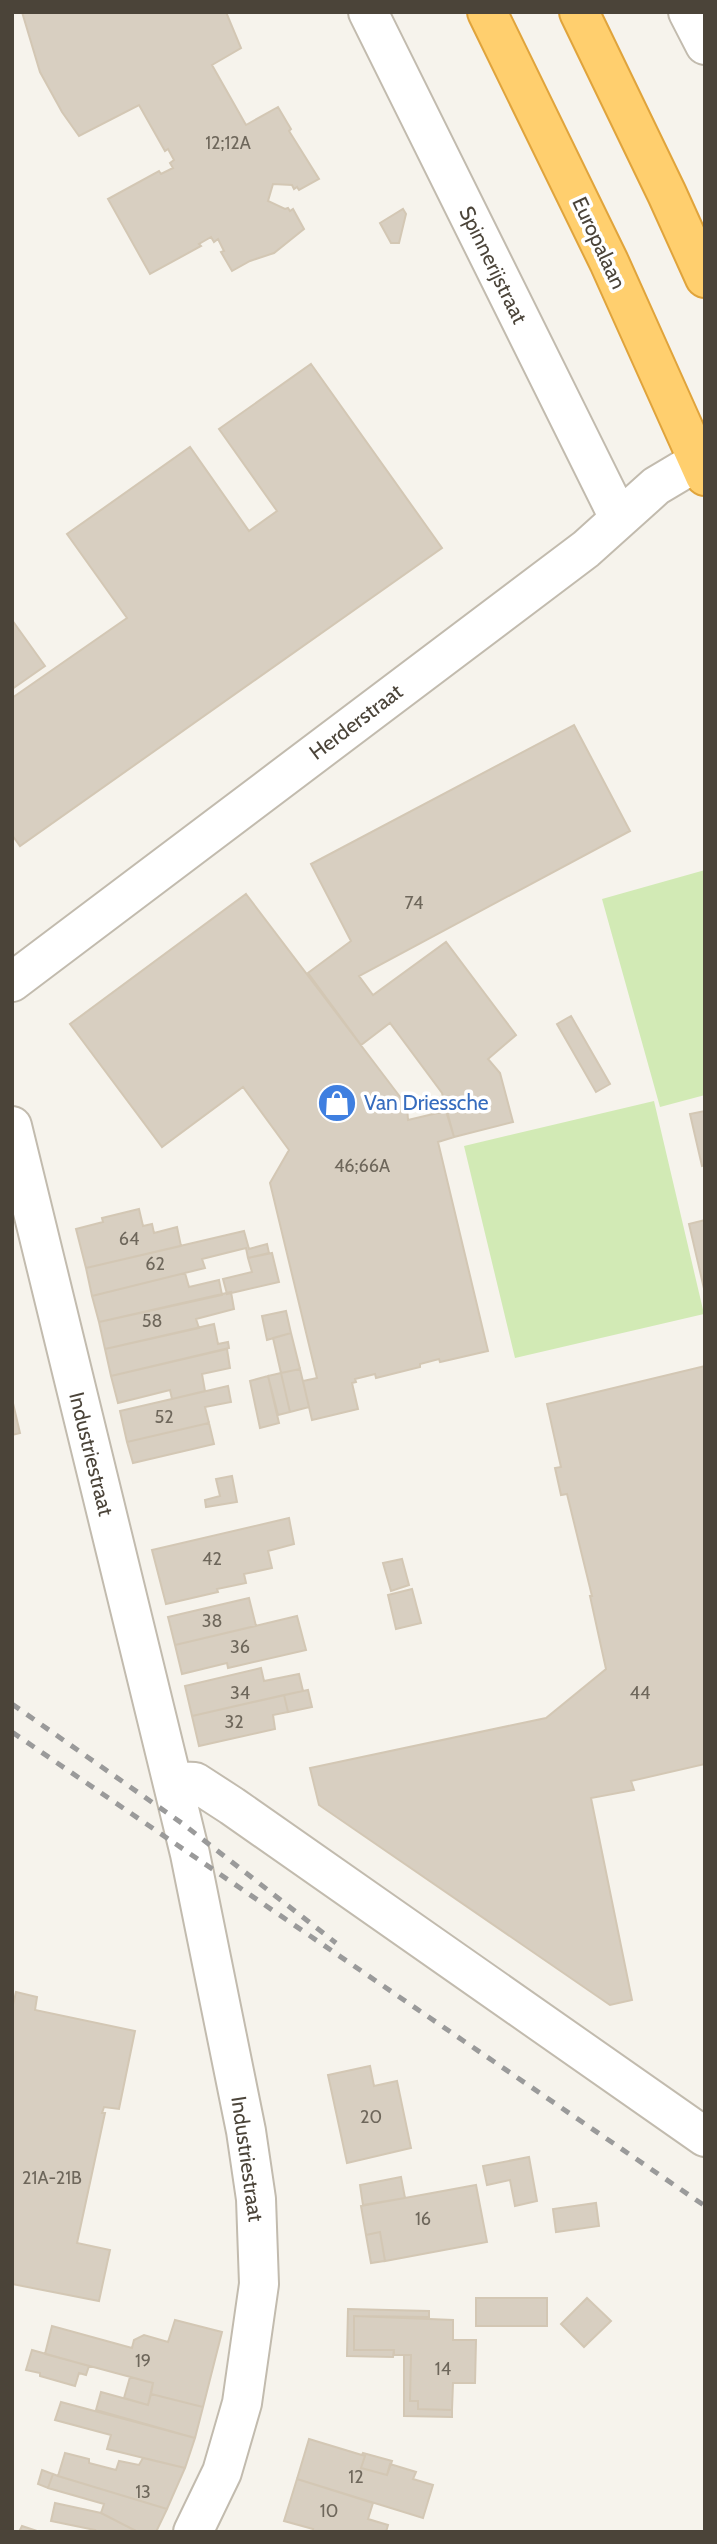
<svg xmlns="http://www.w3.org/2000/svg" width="717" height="2544" font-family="Cabin,sans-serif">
	<rect width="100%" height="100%" fill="#f6f3ec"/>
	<path fill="#d2eab5" d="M705 870V1095L660 1107 602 899Z
		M654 1101 704 1314 515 1358 464 1146Z"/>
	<path fill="#d8cfc1" stroke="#d3c7b4" stroke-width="2" d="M22 12H226L241 48 212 65 246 125 278 107 291 129 289 131 319 179 299 190 297 187 294 189 292 185 273 184 268 201 285 209 288 208 290 211 293 209 304 229 274 253 250 261 232 271 221 252 224 251 218 239 214 242 211 237 199 244 201 246 150 274 108 199 159 171 161 174 173 168 170 163 174 160 168 149 165 151 139 105 79 136 62 112 40 72Z
		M403 209 406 214 399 243H391L380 223Z
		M311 364 442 548 20 846 12 835V698L127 618 67 534 190 447 249 531 277 511 219 429Z
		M12 620 45 666 12 689Z
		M574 725 630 831 359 976 373 995 446 942 516 1035 488 1059 500 1073 513 1122 454 1137 442 1093 390 1023 361 1045 308 973 351 941 311 864Z
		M246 894 407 1106 408 1120 446 1111 454 1137 438 1142 488 1351 440 1362 439 1359 420 1364V1367L376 1378 375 1374 355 1379 356 1382 352 1383 358 1409 312 1420 303 1381 317 1378 270 1183 289 1150 243 1087 162 1147 70 1024Z
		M571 1016 610 1084 596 1092 557 1024Z
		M705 1111V1165L702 1166 690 1114Z
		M139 1209 143 1226 152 1224 154 1233 177 1227 181 1246 86 1268 76 1229 103 1222 102 1218Z
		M705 1220V1293L689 1224Z
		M244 1231 249 1249 267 1244 269 1253 248 1258 246 1248 202 1259 205 1268 92 1296 86 1268Z
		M272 1253 279 1282 227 1294 223 1279 252 1272 248 1258Z
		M185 1273 189 1287 219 1280 222 1295 99 1322 92 1296Z
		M231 1292 234 1309 196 1319 199 1328 105 1349 99 1322Z
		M286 1311 291 1333 267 1340 262 1316Z
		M214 1324 218 1344 228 1342 229 1348 111 1376 105 1349Z
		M291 1333 300 1369 281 1373 273 1338Z
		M227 1349 230 1368 202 1374 205 1391 172 1399 170 1390 118 1403 111 1376Z
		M705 1366V1764L631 1781 634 1790 591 1798 632 2000 610 2005 319 1805 310 1768 546 1718 606 1669 590 1596H592L567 1494 561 1495 555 1468 561 1467 547 1404Z
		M300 1369 309 1407 290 1412 281 1373Z
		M281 1373 290 1412 278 1415 268 1376Z
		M268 1376 279 1423 260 1428 250 1381Z
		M228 1386 231 1402 205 1407 209 1423 127 1442 120 1411Z
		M12 1399 20 1433 12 1435Z
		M209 1423 214 1444 133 1463 127 1442Z
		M232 1476 237 1502 206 1507 205 1500 220 1496 216 1479Z
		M289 1518 294 1544 268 1551 272 1568 244 1574 246 1583 217 1589 218 1592 166 1604 152 1550Z
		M402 1559 409 1585 391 1591 383 1563Z
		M412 1589 421 1623 396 1629 388 1595Z
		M249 1598 256 1626 175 1645 168 1617Z
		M297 1616 306 1650 228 1668 227 1663 182 1674 175 1645Z
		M261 1668 264 1681 299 1674 303 1691 192 1716 185 1686Z
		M308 1690 312 1707 288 1712 284 1695Z
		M284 1695 288 1712 273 1715 275 1729 199 1746 192 1716Z
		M16 1992 37 1997 35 2010 135 2031 119 2109 104 2107 102 2113H105L77 2243 110 2250 99 2301 12 2284V2009Z
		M370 2066 374 2086 397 2081 411 2148 347 2163 328 2075Z
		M529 2157 537 2201 515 2206 510 2180 487 2185 483 2166Z
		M401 2177 405 2198 363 2205 360 2185Z
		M476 2185 487 2242 385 2261 380 2232 366 2235 361 2206Z
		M596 2203 599 2226 556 2232 553 2209Z
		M380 2232 385 2261 371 2263 366 2235Z
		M476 2298H547V2326H476Z
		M587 2298 611 2321 584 2347 561 2324Z
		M348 2309 429 2311V2317L354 2316V2350H394L393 2357 347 2356Z
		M354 2316 453 2320V2340H476L475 2383H453L452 2410 418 2409V2401H410L411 2355H394V2350H354Z
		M175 2320 222 2332 203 2407 151 2394 153 2383 45 2354 52 2326 132 2348 134 2340 144 2335 168 2342Z
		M32 2350 89 2366 86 2375 79 2373 75 2386 40 2376V2373L26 2370Z
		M404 2355H411L410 2401H418V2409L452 2410V2417L404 2416Z
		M130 2377 153 2383 148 2405 124 2398Z
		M101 2392 148 2405 151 2394 203 2407 195 2438 96 2410Z
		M61 2402 195 2438 185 2468 107 2449 111 2435 55 2420Z
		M309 2439 365 2456 361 2468 387 2475 390 2464 416 2472 413 2479 433 2485 423 2518 297 2479Z
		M65 2453 89 2459V2463L116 2470 119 2461 139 2465 143 2458 185 2468 167 2509 58 2476Z
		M363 2453 392 2461 387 2475 361 2468 365 2456 362 2455Z
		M42 2470 53 2474 48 2488 38 2484Z
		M53 2474 58 2476 167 2509 156 2532H138L101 2513 104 2504 48 2488Z
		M297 2479 373 2503 368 2519 388 2525 386 2532H312L313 2529 284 2521Z
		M55 2503 101 2513 138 2532H94L95 2530 51 2521Z
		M22 2526 40 2532H19Z"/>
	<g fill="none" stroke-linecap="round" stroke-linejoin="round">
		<g stroke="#c2bbae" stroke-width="42">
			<path id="minor" d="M368 12 619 518
				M688 12 705 45
				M12 982 586 549 656 486 698 461
				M12 1126 190 1854 246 2131 256 2199 259 2284 242 2403 222 2472 193 2532
				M173 1781 195 1782 232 1806 705 2137"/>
		</g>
		<g stroke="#e0a43c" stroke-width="42">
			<path id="highway" d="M487 12 609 262 705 476
				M579 12 667 194 705 278"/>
		</g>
		<use href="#minor" stroke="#fff" stroke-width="38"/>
		<use href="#highway" stroke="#ffcf6e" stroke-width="38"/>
		<path stroke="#9a9a9a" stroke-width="5" stroke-dasharray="9 9" stroke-linecap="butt" d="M12 1704 183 1824 336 1943
			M12 1732 705 2206"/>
	</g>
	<defs>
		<g id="shop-disc" transform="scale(2.0125)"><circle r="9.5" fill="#3f7fe0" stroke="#fff"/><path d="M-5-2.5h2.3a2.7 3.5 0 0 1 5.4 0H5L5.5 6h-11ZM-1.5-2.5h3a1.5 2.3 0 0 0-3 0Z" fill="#fff"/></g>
	</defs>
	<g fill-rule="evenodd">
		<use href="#shop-disc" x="337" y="1103"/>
	</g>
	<g text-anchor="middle" stroke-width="7" stroke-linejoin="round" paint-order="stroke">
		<g font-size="18" fill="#6e675b">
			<text x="228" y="149">12;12A</text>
			<text x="414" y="909">74</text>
			<text x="362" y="1172">46;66A</text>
			<text x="129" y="1245">64</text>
			<text x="155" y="1270">62</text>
			<text x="152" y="1327">58</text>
			<text x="164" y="1423">52</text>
			<text x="212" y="1565">42</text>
			<text x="212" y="1627">38</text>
			<text x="240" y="1653">36</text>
			<text x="240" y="1699">34</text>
			<text x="640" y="1699">44</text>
			<text x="234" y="1728">32</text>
			<text x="371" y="2123">20</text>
			<text x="52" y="2184">21A-21B</text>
			<text x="423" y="2225">16</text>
			<text x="143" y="2367">19</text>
			<text x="443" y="2375">14</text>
			<text x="356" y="2483">12</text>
			<text x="143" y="2498">13</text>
			<text x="329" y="2517">10</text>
		</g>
		<g font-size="21" fill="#4b4439" stroke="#fff">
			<text transform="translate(599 243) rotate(65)" y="7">Europalaan</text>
			<text transform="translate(493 265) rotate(64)" y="7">Spinnerijstraat</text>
			<text transform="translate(356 722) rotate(-37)" y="7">Herderstraat</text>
			<text transform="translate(91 1454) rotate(76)" y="7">Industriestraat</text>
			<text transform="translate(247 2159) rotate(82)" y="7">Industriestraat</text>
		</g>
		<g font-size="21" fill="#366cbe" stroke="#fff" text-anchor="start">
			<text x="364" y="1110">Van Driessche</text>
		</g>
	</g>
	<rect width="717" height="2544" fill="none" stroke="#4b4439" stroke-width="28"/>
</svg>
